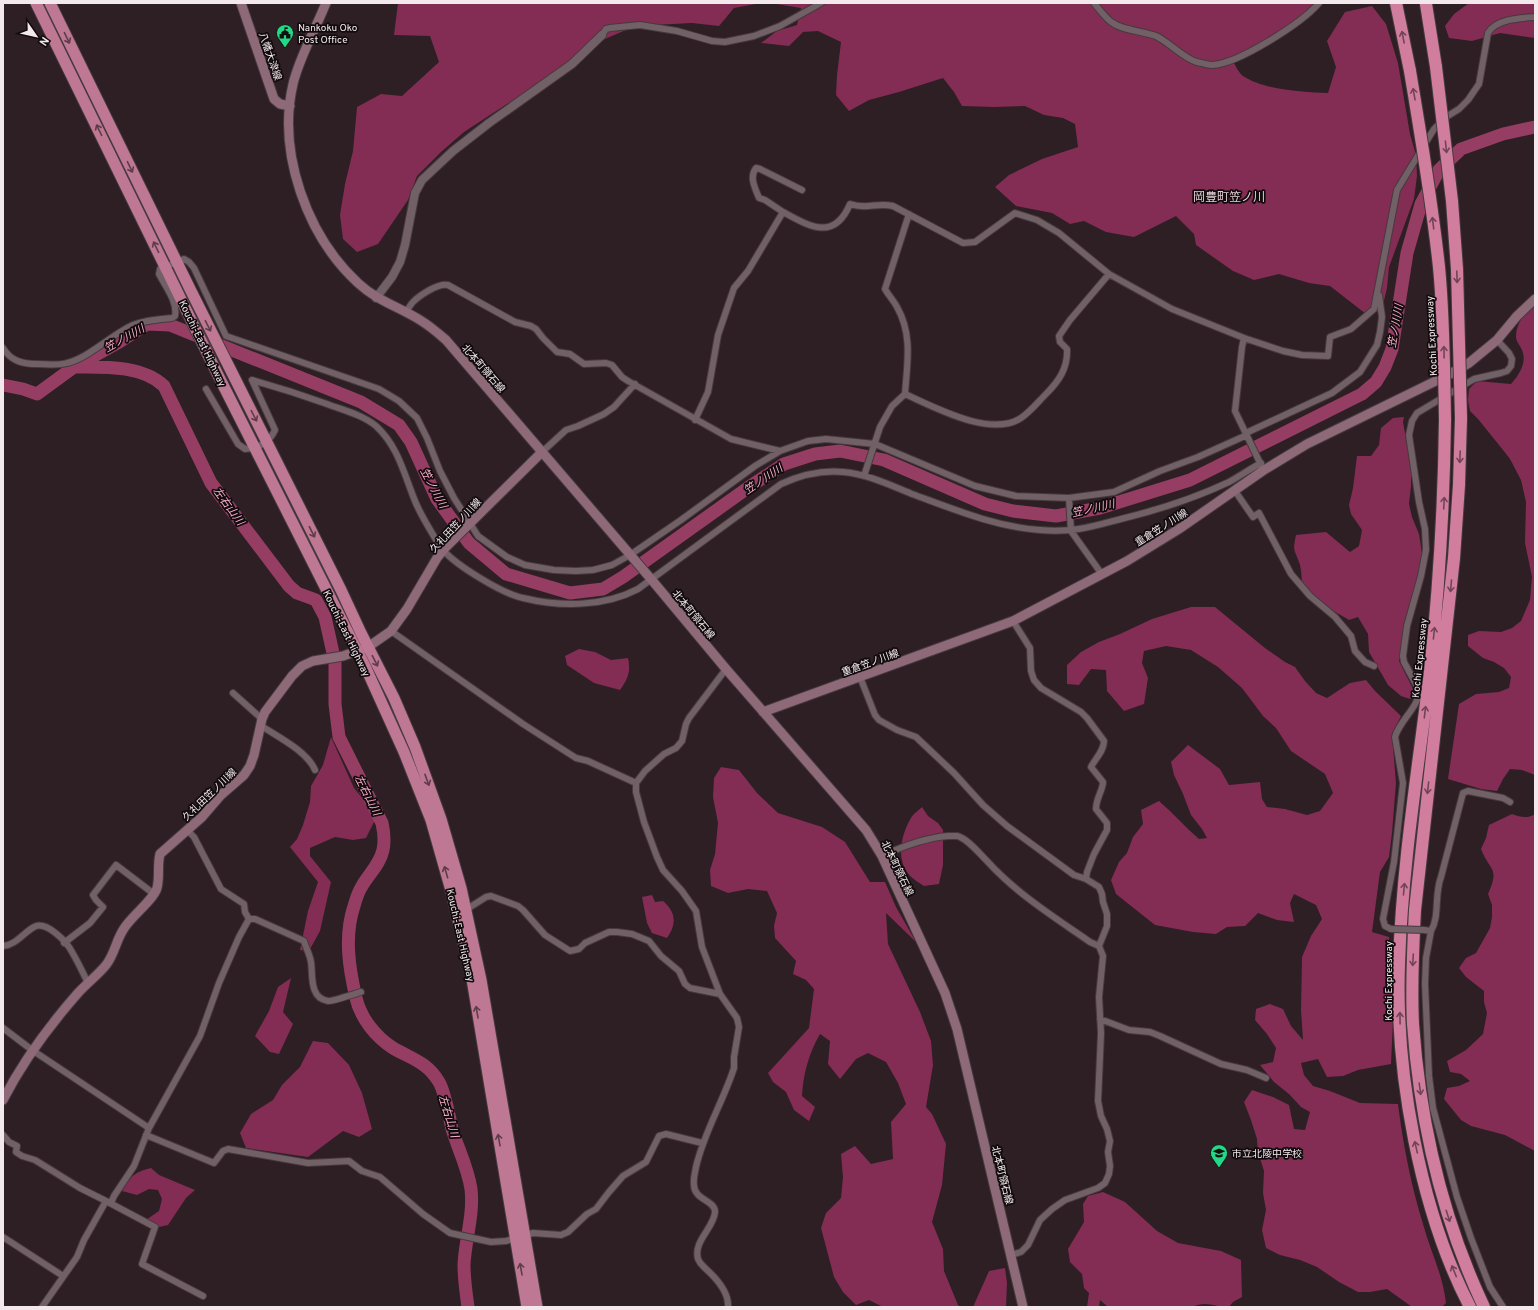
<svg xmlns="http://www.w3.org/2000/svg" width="1538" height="1310" font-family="Overpass,'Noto Sans JP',sans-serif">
	<rect width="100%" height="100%" fill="#2d1f24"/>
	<path fill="#832c54" d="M398 3H761L734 8 719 26 692 23 654 25 626 30 598 42 564 67 464 132 441 152 417 176 408 200 378 244 357 252 343 239 340 215 345 184 353 151 357 107 381 94 402 96 439 62 430 36 394 35Z
		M770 3H1317L1282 34 1234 63C1236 67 1239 73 1243 76 1264 90 1303 92 1328 93L1336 67 1327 41 1345 12 1372 6 1386 24 1398 63 1410 134 1416 155 1417 176 1414 199 1389 267 1387 288 1382 309 1366 314 1330 286 1309 283 1279 274 1254 280 1233 271 1196 245 1194 234 1176 216 1134 237 1106 232 1084 221 1070 224 1052 213 1016 206 995 187 1009 175 1042 159 1078 147 1075 124 1063 118 1044 115 1025 106 994 107 962 106 954 92 943 78 899 92 869 100 849 111 836 95 837 75 841 42 818 31 803 32 789 46 761 43 777 31 797 25 801 8Z
		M1469 3H1535V38L1500 33 1472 41 1449 38 1445 26 1454 14Z
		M1535 302V775L1522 770 1510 769 1503 779 1497 791 1481 789 1448 779 1459 704 1476 694 1499 692 1509 688 1511 677 1504 668 1494 662 1483 658 1468 646V635L1479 631 1501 632 1512 628 1521 621 1530 600 1532 577 1525 543 1526 502 1521 480 1510 459 1503 450 1478 419 1470 411 1468 400 1469 389 1477 381 1511 384C1520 374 1528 361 1521 348 1519 344 1516 341 1516 337 1516 322 1526 312 1535 302Z
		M1404 417 1403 422 1411 467V486L1409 504 1412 517 1419 534 1422 553 1421 574 1399 661 1415 693 1410 699 1401 696 1388 685 1369 652 1368 634 1358 617 1349 620C1338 613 1307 598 1303 587 1301 580 1302 572 1300 565 1295 549 1292 553 1296 535L1326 532 1350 552 1359 546 1362 530 1351 514 1349 505 1353 488 1357 456H1371L1379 445 1381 428 1393 418Z
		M1191 607H1215L1265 648 1285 662 1295 667 1305 681 1316 693 1327 698 1350 683 1366 680 1375 691 1401 716 1392 734 1396 783 1392 833 1389 857 1380 872 1372 932 1389 937V982L1392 993 1393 1020 1391 1064 1358 1070 1343 1076 1327 1077 1318 1059 1301 1063 1304 1075 1313 1086 1330 1091 1360 1103 1398 1104C1403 1144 1411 1185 1423 1224 1430 1250 1443 1275 1446 1303L1442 1307H1412L1387 1289 1370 1292H1358L1339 1282 1317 1267 1300 1260 1280 1255 1266 1248 1262 1230 1266 1210 1263 1193 1264 1171 1258 1152 1257 1139 1251 1120 1244 1102 1252 1090 1273 1097 1289 1105 1294 1129 1305 1130 1310 1112 1301 1107 1289 1094 1274 1082 1260 1065 1273 1062 1276 1048 1267 1034 1255 1020 1256 1009 1270 1004 1283 1009 1291 1026 1303 1040 1301 1010 1302 957 1311 936 1322 919 1316 905 1294 894 1290 903 1294 922 1277 920 1258 913 1245 926 1227 927 1216 934 1193 932 1155 925 1116 894 1111 880 1119 862 1127 853 1133 837 1143 824 1141 810 1159 801C1173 813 1185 827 1199 839L1207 838 1202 829 1191 815 1183 794 1174 775 1171 762 1188 745 1220 769 1229 785 1260 782 1262 799 1267 807 1285 809 1307 815 1320 811 1333 793 1325 774 1291 751 1276 728 1263 716 1242 688 1218 667 1191 650 1166 646 1144 651 1142 663 1148 678 1144 704 1124 711 1107 691 1106 670 1091 669 1079 685 1067 684V665L1081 652 1099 642 1120 634 1152 619Z
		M579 649 595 652 611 660 628 658C631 672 628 678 620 690L594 683 567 665 565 656Z
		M331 737 354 788 377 816 366 838 353 840 335 837 310 848V856L331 882 320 931 309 951 300 950 308 911 318 882 290 847 297 839 303 825 310 802 311 786 323 765Z
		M721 767 739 770 757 793 778 813 822 827 845 842 870 882H885L896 907 916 942 886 913 888 944 920 1012 931 1041 933 1065 926 1107 932 1114 946 1144 942 1185 932 1222 943 1249 944 1271 958 1305 960 1307H883L869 1300 856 1305 843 1292 834 1277 821 1228 826 1213 841 1198 843 1177 841 1154 855 1146 871 1164 893 1159 891 1122 906 1104 898 1083 886 1062 868 1053 856 1059 840 1079 828 1064 830 1041 820 1034C809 1053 803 1074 802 1096L815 1107 809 1121 794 1110 786 1092 773 1082 768 1073 809 1028 814 989 806 980 793 974 796 961 775 938 774 926 777 913 767 891 748 889 728 893 711 886 710 870 715 854 718 823 713 797 714 778Z
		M922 807 928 816 938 823 943 830V865L939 884 924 886C918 882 911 878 907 872 896 856 902 833 911 818 913 814 918 811 922 807Z
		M1512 814C1520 817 1528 819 1535 814V1151L1505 1135 1471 1126 1461 1120 1444 1099 1447 1088 1459 1086 1470 1081 1461 1074 1450 1072 1447 1061 1466 1050 1483 1034 1487 1013 1484 1002V991L1466 977 1459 968 1466 958 1476 953 1490 928 1492 917V905L1488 894C1500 867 1490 872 1481 849L1486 838 1489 825Z
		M652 895 655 902 663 901C676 912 677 924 667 938L652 933 647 923 642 897Z
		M291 978 283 1012 293 1024 279 1054 270 1052 255 1036 269 1011 278 987Z
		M313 1041 328 1043 349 1065 362 1093 372 1129 359 1137 343 1131 308 1157 246 1148 240 1133 251 1114 273 1100 282 1085 300 1067Z
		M151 1168 159 1175 195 1190 186 1198 168 1225 159 1227 146 1220 159 1211 162 1199 158 1190 149 1189 137 1195 122 1191C130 1176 135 1172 151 1168Z
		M1103 1192 1125 1202 1157 1231 1178 1243 1221 1251 1241 1260 1242 1297 1233 1302 1229 1307C1213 1307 1208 1300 1191 1307H1108L1100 1300 1099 1307H1087L1089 1293 1084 1288 1082 1274 1070 1262 1068 1249 1084 1222 1083 1204 1088 1196Z
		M1005 1268 1007 1283 1006 1307H973L989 1271Z"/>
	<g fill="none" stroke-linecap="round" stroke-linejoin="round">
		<path stroke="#963d64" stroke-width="13" d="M75 367C103 367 142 365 164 386L211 483 289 586 297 593 316 600 325 617 335 662V704L339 737 382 823C384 832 385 841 383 850 380 864 369 874 362 886 358 892 356 899 354 906 344 936 349 968 356 998 361 1019 376 1037 393 1048 412 1059 427 1062 439 1082 445 1092 449 1116 452 1129 458 1149 468 1168 471 1189 474 1215 465 1240 464 1265 464 1279 466 1293 468 1307
			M3 385 23 389 37 394 74 367 119 342 147 324 170 325 361 402 399 425 411 442 437 499 469 543 506 574 570 593 603 589 623 577 749 487 784 464 815 454 840 451 884 460 985 504 1013 511 1056 516 1100 508 1190 480 1362 394 1376 382 1385 367 1392 349 1407 253 1421 204 1439 170 1461 149 1503 134 1535 127"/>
		<g stroke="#463a3e" stroke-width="8">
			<path id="minor" d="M1094 3C1099 9 1104 16 1110 21 1120 30 1142 31 1156 36 1169 42 1184 59 1197 62 1202 63 1207 65 1212 65 1238 64 1302 23 1319 3
				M602 35 606 29 610 28 640 25 677 31 712 41 725 42 754 36 780 26 821 3
				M783 212 765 200 759 198C755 188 749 177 756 168L760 169 802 190
				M406 313C408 309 410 305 413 302 420 295 438 283 448 285L515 322 531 326 536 329 543 338 557 352 570 354 584 364 606 363 612 365 622 377 628 381 731 439 780 451
				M1244 338 1242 347 1235 411 1262 467
				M3 348C11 361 22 364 37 364 47 364 57 366 67 363 89 358 112 334 133 325 146 320 159 319 172 318L175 316C178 302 165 286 159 274L160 269 184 259 189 262 194 268 226 336 379 389 399 401 417 418 427 438 440 471 454 498 478 536 507 557 525 565 554 570 576 571 593 570 612 565 630 555 681 520 755 466 780 451 808 441 826 439 875 444 975 486 1016 496 1069 498 1114 492 1160 471 1198 457 1247 435
				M206 389 238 444 245 449C259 448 269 443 275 430L252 380C277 387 302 395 327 404 343 410 363 415 376 426 398 446 404 474 415 501 419 511 426 523 432 533 435 538 439 545 443 550 457 566 503 594 523 598 560 607 604 607 638 589L781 484C801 475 821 470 843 472 867 474 890 485 912 494 953 509 996 527 1040 530 1072 533 1091 527 1121 519 1158 510 1195 498 1229 482 1240 476 1250 469 1261 463
				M905 394C934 407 991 438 1021 418 1030 412 1038 402 1046 394 1059 381 1068 368 1067 349L1060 342 1059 336 1070 320 1109 274
				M695 420 708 392 718 335 734 288 748 271 783 212C809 226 834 242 850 204 867 210 877 202 893 206L963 243 975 242 1015 213 1037 220 1059 233 1109 274 1172 309 1244 338 1283 351 1302 355 1328 356 1330 337 1351 329 1374 309 1397 190 1434 129 1446 117 1459 109 1468 100 1479 84 1488 33C1496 19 1520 18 1535 17
				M1246 433 1332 393 1360 372 1377 345 1380 332 1382 317 1379 295
				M542 452 566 430 578 426 604 414 614 407 635 384
				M864 476 880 427 892 406 905 394C907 364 913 335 897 307 894 301 889 296 885 289L909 214
				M1235 491 1253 517 1259 513 1291 574 1310 596 1335 617 1351 636 1355 651 1365 662 1374 666
				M1069 498 1071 531 1101 573
				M1013 621 1030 648 1031 671 1034 680 1041 688 1081 712 1087 718 1104 741C1104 751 1095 759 1091 767L1103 782C1103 790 1096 798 1096 809L1107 823V830L1094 854 1087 872 1086 879
				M391 631 523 724 576 758 588 761 636 783
				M726 669 689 718 686 724 682 741 676 748 664 754 645 771 636 783V792L644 822 657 857 663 870 682 891 696 911 702 947 720 994 737 1018 739 1027 734 1057V1068C723 1102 704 1132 696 1167 695 1173 693 1179 694 1185 694 1200 715 1200 715 1212 714 1228 693 1241 698 1259 700 1264 703 1266 706 1269 716 1278 729 1293 728 1307
				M860 677 875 715 879 720 897 730 916 737 954 773 983 805 1007 826 1074 875 1086 879 1099 887 1102 894 1103 902 1107 914V926L1099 946
				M233 693 262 719
				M260 725C278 737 307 751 315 770
				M882 856C903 846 924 838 948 836 951 836 955 836 957 836 967 838 980 854 987 861 1017 894 1054 917 1090 942L1099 946 1103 956 1099 997 1101 1033 1098 1101 1101 1116 1107 1129 1110 1141 1108 1152 1110 1166 1109 1174 1105 1183 1098 1188 1065 1200 1052 1209 1040 1220 1028 1245 1021 1252 1011 1255
				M467 909 486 897 491 896 518 906 523 910 545 935 570 951 579 949 585 943 609 932H617L632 934 649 941 661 956 679 971 685 984 690 988 720 994
				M249 919H255L304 941C306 948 310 955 311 962 313 975 309 998 328 1001 334 1001 354 994 361 992
				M1391 929 1385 926 1383 919 1394 862 1403 783 1395 737C1399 721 1420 706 1419 690L1404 662 1403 656 1407 626 1421 576 1426 550 1425 529 1419 502 1409 435 1412 421 1417 413 1474 379 1501 373 1507 371 1511 366 1512 359 1509 353 1497 340
				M1424 930 1431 931 1426 958 1425 984 1429 1076 1433 1108 1457 1197 1471 1238 1490 1287 1503 1307
				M1431 931C1440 916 1434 895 1441 877L1463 793 1468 791 1503 798 1510 802
				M64 943 90 923 103 907 96 900 93 895 116 865 154 894
				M3 946C16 945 23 933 34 927 46 920 67 942 72 952 78 962 83 973 88 983
				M1100 1019 1129 1030 1150 1032 1160 1036 1221 1064 1247 1070 1266 1078
				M3 1028 32 1050 149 1128
				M3 1135 9 1142 17 1146 16 1152 22 1156 35 1160 80 1188 106 1201
				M146 1135 214 1163 223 1151 228 1149 308 1163 349 1161 362 1171 380 1177 423 1214 450 1233 491 1242 506 1241 533 1233 561 1235 568 1232 587 1214 596 1209 609 1192 623 1176 646 1162 659 1136 666 1134 702 1143
				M111 1203 114 1196 134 1166 149 1128 200 1036 219 983 239 937 249 919 245 912 244 904 221 889 194 837 187 830
				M3 1237 63 1276
				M42 1307 77 1257 84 1240 106 1201 155 1227 142 1264 203 1296"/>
		</g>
		<g stroke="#463a3e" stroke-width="10">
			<path id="tertiary" d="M376 298 392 277 400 262 405 245 415 193 422 180 453 151 489 123 572 64 602 35"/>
		</g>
		<g stroke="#463a3e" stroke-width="11">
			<path id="secondary" d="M241 3 274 99 280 104 290 106
				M326 3C316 28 299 58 293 84 277 153 307 236 358 283 376 300 399 307 420 320 430 326 438 333 446 340L651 579 726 669 866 830 882 856 945 993 957 1029 1023 1307
				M763 712 1013 621 1127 561 1179 529 1264 470 1307 444 1450 374 1469 363 1497 340 1517 316 1535 299
				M3 1100C23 1061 49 1026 78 993 87 983 98 975 106 965 115 954 116 939 125 927 133 915 154 899 157 888 160 877 157 865 160 854L202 817 221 795 244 775 250 766 254 755 262 719 265 712 292 676 302 666 313 661 343 656 368 647 391 631 407 609 437 558 446 547 542 452"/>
		</g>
		<g stroke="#463a3e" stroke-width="13">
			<path id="trunk" d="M36 3 218 375 365 666 404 752 431 820 452 894 472 979 527 1307
				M50 3 191 291 341 590 361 633 394 698 415 747 441 819 461 888 481 980 537 1307"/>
		</g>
		<g stroke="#463a3e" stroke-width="14">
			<path id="motorway" d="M1396 3 1410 71
				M1426 4 1436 67
				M1461 418 1459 485 1454 558 1415 910C1413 948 1411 986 1413 1024 1420 1122 1442 1218 1484 1307
				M1445 419C1444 504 1439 588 1430 672 1418 769 1402 866 1399 964 1395 1072 1420 1211 1470 1307"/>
		</g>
		<use href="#minor" stroke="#716066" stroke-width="6"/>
		<use href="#tertiary" stroke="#716066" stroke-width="8"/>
		<use href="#secondary" stroke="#8e6977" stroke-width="9"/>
		<use href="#trunk" stroke="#be7893" stroke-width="11"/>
		<use href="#motorway" stroke="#d17e9e" stroke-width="12"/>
		<g stroke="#463a3e" stroke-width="8" stroke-linecap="butt">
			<path id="minor-bridge" d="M1391 929 1424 930"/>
		</g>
		<g stroke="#463a3e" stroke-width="14" stroke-linecap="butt">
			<path id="motorway-bridge" d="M1436 67 1452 201 1457 269 1461 418
				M1410 71C1421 136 1432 202 1439 267 1444 318 1444 369 1445 419"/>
		</g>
		<use href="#minor-bridge" stroke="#716066" stroke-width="6"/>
		<use href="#motorway-bridge" stroke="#d17e9e" stroke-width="12"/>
	</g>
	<defs><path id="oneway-shaft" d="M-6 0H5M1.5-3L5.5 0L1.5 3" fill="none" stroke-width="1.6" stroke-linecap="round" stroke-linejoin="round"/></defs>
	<g stroke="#714456">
		<use href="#oneway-shaft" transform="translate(1403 37) rotate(-101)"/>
		<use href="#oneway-shaft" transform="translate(1414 94) rotate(-100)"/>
		<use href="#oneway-shaft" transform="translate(1446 147) rotate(84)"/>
		<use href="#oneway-shaft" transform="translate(1433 223) rotate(-97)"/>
		<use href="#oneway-shaft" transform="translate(1457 277) rotate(88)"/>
		<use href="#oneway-shaft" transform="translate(1444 352) rotate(-91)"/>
		<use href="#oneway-shaft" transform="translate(1460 457) rotate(92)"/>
		<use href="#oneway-shaft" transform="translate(1444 503) rotate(-87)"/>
		<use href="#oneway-shaft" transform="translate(1451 586) rotate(95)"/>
		<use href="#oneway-shaft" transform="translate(1434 633) rotate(-84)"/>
		<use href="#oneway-shaft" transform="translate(1425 712) rotate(-83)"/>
		<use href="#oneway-shaft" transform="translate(1428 788) rotate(96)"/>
		<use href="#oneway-shaft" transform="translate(1404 889) rotate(-85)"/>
		<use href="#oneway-shaft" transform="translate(1413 960) rotate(93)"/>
		<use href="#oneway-shaft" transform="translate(1400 1018) rotate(-91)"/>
		<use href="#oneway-shaft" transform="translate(1420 1089) rotate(82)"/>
		<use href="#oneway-shaft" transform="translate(1416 1147) rotate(-103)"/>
		<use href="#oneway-shaft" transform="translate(1448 1216) rotate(72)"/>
		<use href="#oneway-shaft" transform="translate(1454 1271) rotate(-112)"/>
	</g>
	<g stroke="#5f3c49">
		<use href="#oneway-shaft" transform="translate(67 38) rotate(64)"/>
		<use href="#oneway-shaft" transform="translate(99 130) rotate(-116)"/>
		<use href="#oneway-shaft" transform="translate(130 167) rotate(64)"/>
		<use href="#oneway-shaft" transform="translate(156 247) rotate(-116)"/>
		<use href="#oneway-shaft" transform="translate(208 326) rotate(63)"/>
		<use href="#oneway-shaft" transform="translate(254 416) rotate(63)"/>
		<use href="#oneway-shaft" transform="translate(312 532) rotate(63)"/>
		<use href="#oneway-shaft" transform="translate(375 661) rotate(63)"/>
		<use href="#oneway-shaft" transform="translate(427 780) rotate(70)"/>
		<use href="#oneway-shaft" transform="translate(446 872) rotate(-106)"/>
		<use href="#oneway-shaft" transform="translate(477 1012) rotate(-100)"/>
		<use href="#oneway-shaft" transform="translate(499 1140) rotate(-100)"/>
		<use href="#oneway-shaft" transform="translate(521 1269) rotate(-100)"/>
	</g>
	<defs>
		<g id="civic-pin" transform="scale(0.9)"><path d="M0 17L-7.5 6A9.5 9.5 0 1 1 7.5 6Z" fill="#23d886" stroke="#110b0d"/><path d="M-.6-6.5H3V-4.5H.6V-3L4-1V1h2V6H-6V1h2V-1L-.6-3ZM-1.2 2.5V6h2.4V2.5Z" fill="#111"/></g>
		<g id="school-pin" transform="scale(0.9)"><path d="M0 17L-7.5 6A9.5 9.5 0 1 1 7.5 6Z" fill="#23d886" stroke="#110b0d"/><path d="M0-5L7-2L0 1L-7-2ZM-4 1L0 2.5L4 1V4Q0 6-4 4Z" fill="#111"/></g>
	</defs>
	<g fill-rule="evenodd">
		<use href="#civic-pin" x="285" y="33"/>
		<use href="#school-pin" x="1219" y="1153"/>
	</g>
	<g text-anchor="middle" stroke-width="3.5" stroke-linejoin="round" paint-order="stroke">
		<g font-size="10" fill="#f3e9ec" stroke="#110b0d" text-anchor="start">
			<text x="298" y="31">Nankoku Oko<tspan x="298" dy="12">Post Office</tspan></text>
			<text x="1232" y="1157">市立北陵中学校</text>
		</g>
		<g font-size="10" fill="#f3e9ec" stroke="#110b0d">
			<text transform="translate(271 56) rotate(71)" y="4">八幡大津線</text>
			<text transform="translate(1431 336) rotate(-93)" y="4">Kochi Expressway</text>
			<text transform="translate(203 343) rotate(64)" y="4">Kouchi-East Highway</text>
			<text transform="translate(484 368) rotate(49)" y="4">北本町領石線</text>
			<text transform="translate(455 525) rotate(-47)" y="4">久礼田笠ノ川線</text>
			<text transform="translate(1161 527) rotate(-32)" y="4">重倉笠ノ川線</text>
			<text transform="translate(694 614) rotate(50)" y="4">北本町領石線</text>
			<text transform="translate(347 633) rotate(64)" y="4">Kouchi-East Highway</text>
			<text transform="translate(1419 658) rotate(-84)" y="4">Kochi Expressway</text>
			<text transform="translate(870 662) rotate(-20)" y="4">重倉笠ノ川線</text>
			<text transform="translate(209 794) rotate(-44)" y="4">久礼田笠ノ川線</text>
			<text transform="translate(898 868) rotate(64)" y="4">北本町領石線</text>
			<text transform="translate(461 935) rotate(77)" y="4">Kouchi-East Highway</text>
			<text transform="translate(1388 981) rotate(-90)" y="4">Kochi Expressway</text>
			<text transform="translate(1003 1175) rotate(76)" y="4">北本町領石線</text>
		</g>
		<g font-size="11" font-style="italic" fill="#fab0cb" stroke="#110b0d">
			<text transform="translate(1395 326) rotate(-80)" y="4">笠ノ川川</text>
			<text transform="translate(124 338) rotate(-29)" y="4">笠ノ川川</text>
			<text transform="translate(763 479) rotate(-34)" y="4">笠ノ川川</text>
			<text transform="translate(434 488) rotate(62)" y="4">笠ノ川川</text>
			<text transform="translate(229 506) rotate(54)" y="4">左右山川</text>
			<text transform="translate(1093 508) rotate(-13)" y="4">笠ノ川川</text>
			<text transform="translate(368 795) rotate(63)" y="4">左右山川</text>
			<text transform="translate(449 1116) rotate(73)" y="4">左右山川</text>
		</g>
		<g font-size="12" fill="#e2ced5" stroke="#110b0d">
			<text x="1229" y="201">岡豊町笠ノ川</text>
		</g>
	</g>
	<rect width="1538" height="1310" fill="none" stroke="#f3e9ec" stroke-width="8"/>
	<g transform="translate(36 36) rotate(124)" stroke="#110b0d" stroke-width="3" paint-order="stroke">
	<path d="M0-3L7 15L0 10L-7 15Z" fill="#f3e9ec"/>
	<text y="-6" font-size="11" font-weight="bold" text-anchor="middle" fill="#f3e9ec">N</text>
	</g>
</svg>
